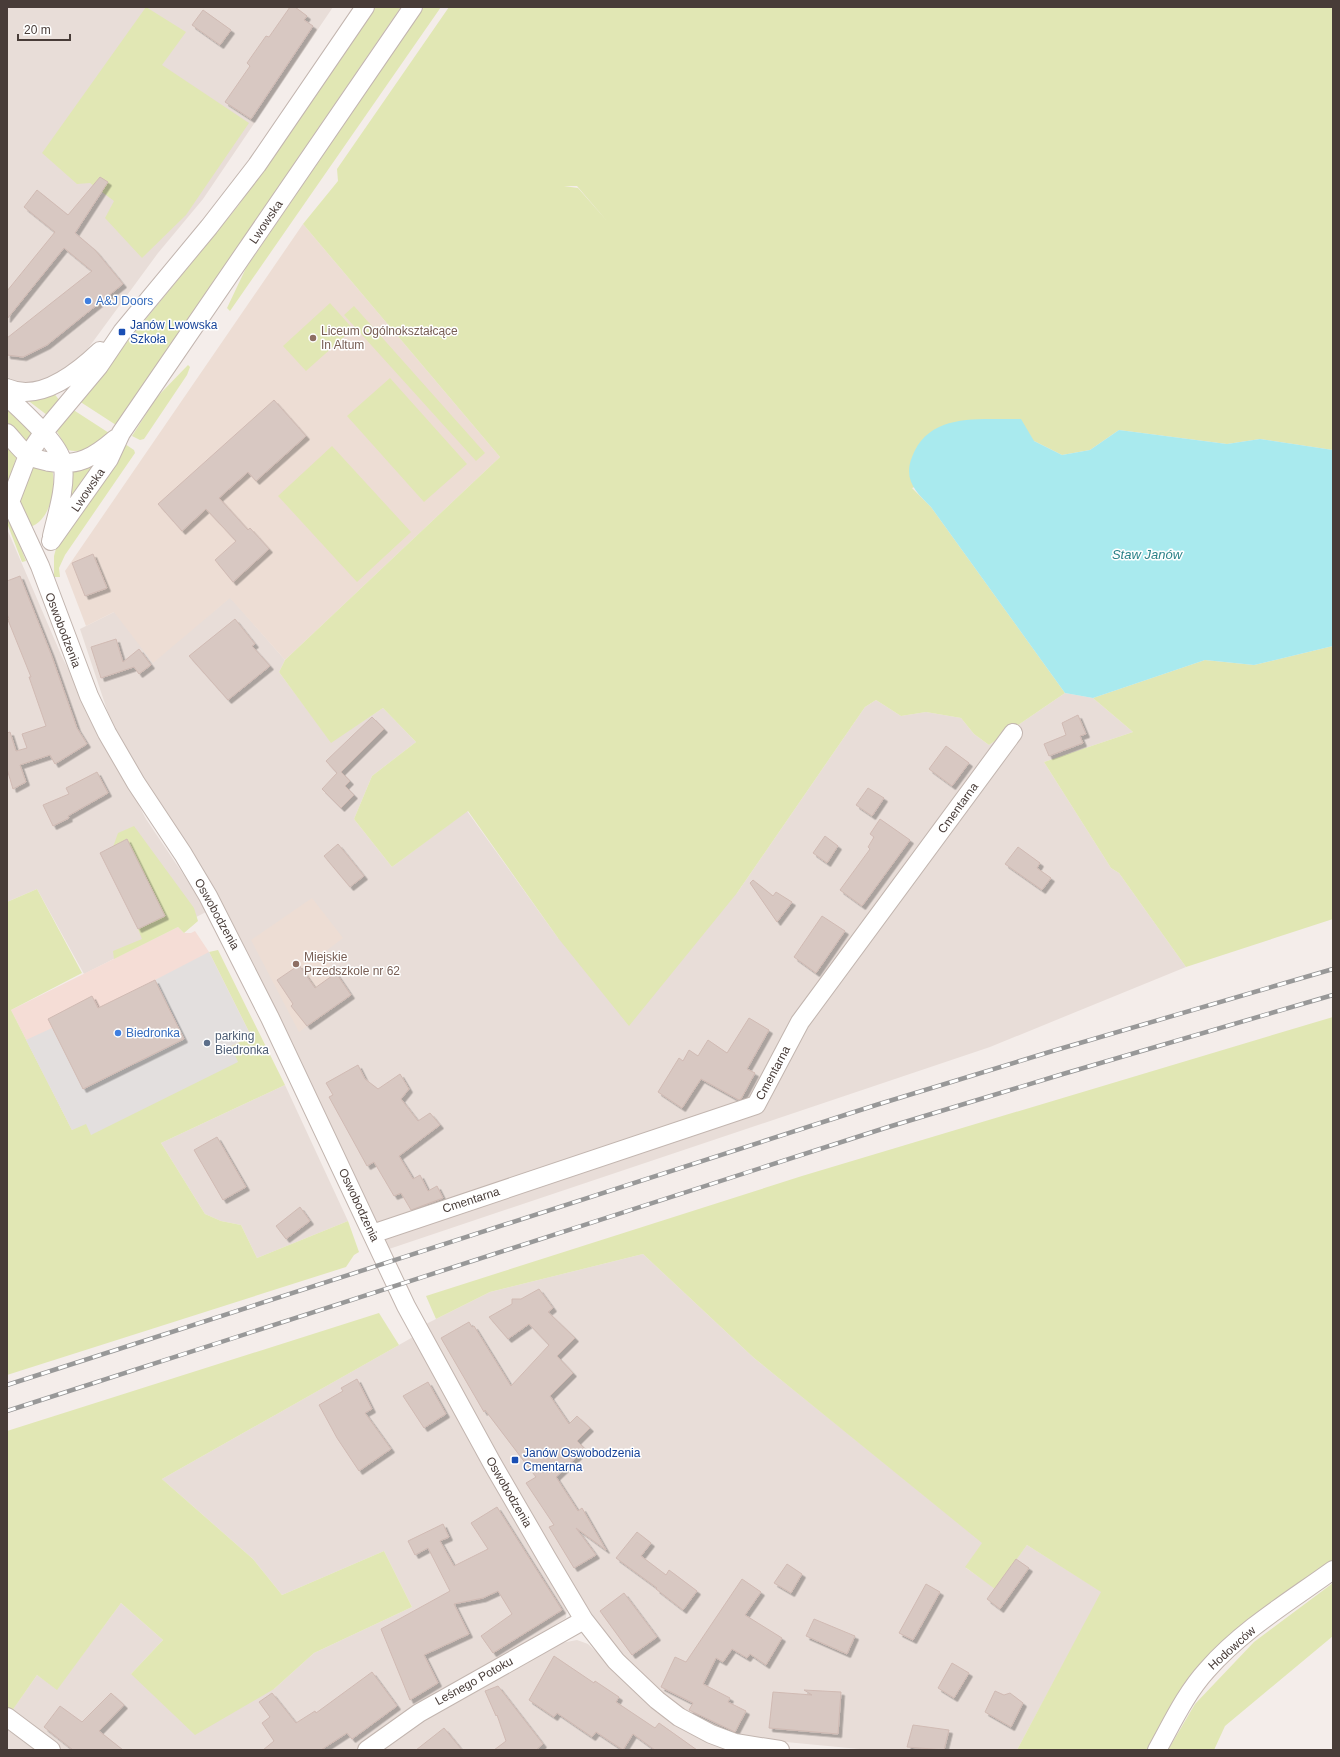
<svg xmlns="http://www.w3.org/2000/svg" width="1340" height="1757" font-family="Arial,sans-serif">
	<defs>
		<filter id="shadow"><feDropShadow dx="3.5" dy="3.5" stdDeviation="0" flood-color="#0004"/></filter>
	</defs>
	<rect width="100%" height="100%" fill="#f4edea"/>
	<path fill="#e8ddd8" d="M7 7H333L203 199 158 253 81 358 47 381 23 384 7 377Z
		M7 529 62 657 146 819 208 911 84 974 37 889 7 902Z
		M230 597 285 660 279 672 331 742 383 708 416 742 372 776 354 819 392 867 467 811 558 938 737 893 865 707 876 700 901 716 926 712 961 718 974 734 989 745 1065 693 1093 698 1133 732 1044 762 1111 868 1119 873 1186 967 990 1047 389 1249 217 896 115 734 80 629 114 612 214 611Z
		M285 1085 348 1221 257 1258 241 1225 221 1221 205 1214 161 1143Z
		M643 1254 754 1358 983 1543 966 1568 995 1588 1027 1545 1102 1592 1017 1750H870L734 1737 711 1727 660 1696 629 1663 592 1614 553 1557 424 1325 490 1292Z
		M413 1337 458 1420 567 1609 566 1618 480 1669 358 1750H61L11 1712 37 1675 57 1689 121 1603 163 1640 131 1674 274 1689 314 1653 412 1607 384 1551 282 1595 253 1559 162 1479Z
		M577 1640 588 1644 647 1701 730 1750H378L416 1722 556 1644Z
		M7 1726 38 1750H7Z"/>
	<path fill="#f5ddd6" d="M178 927 184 933H191L195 931 209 952 251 1036 91 1135 72 1130 11 1010Z"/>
	<path fill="#edddd4" d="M303 224 500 457 285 660 230 598 153 663 114 612 86 626 65 571Z
		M312 898 343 938 322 954 351 995 299 1032 251 940Z"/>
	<path fill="#e1e7b4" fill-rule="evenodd" d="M146 7 186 32 162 65 249 123 186 215 142 258 105 218 114 201 90 183 77 184 42 153Z
		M376 7H401L116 425 79 401 238 206Z
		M424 7H441L230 311 227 308 246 268Z
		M449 7H1333V450L1260 439 1227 444 1119 430 1090 450 1062 455 1034 441 912 488 931 507 1065 693 989 745 974 734 961 718 926 712 901 716 876 700 865 707 737 893 629 1026 558 938 468 811 392 867 354 819 372 776 416 742 383 708 331 743 279 672 285 660 500 457 303 224 338 181 337 169ZM564 186H577L607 221 578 188Z
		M330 303 353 329 306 371 283 346Z
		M354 306 485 453 476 461 344 315Z
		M188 365 190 367 187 375 144 439 140 440 132 436 157 397Z
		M390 378 467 464 424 502 347 416Z
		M53 392 60 401 47 415 26 399Z
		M7 408 33 433 28 442H26L7 422Z
		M72 409 109 433C98 442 85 455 68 450L56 430Z
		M7 442 17 455 10 478 8 480Z
		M125 444 134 450 135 453 65 555 59 568 60 577H54V556L57 545Z
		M332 446 411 532 357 582 278 496Z
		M96 464 70 503 69 472Z
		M28 466 52 469C57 488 50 521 30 527L19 504 20 494Z
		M7 513 26 561 22 562 7 523Z
		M1333 646V919L1186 967 1119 873 1111 868 1044 762 1133 732 1093 698 1205 660 1254 665Z
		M134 826 194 908 198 921 184 933 178 927 114 959 113 951 142 939 138 929 165 916 127 839 113 847 118 833Z
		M37 889 82 973 11 1010 72 1130 251 1036 209 952 218 950 285 1085 161 1143 205 1214 221 1221 241 1225 257 1258 348 1221 359 1252 354 1255 346 1267 7 1375V902Z
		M1333 1017V1563L1174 1704 1146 1750H1017L1101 1592 1027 1545 995 1589 965 1567 982 1543 754 1358 643 1254 490 1292 436 1319 426 1296 802 1176Z
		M379 1313 399 1345 162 1479 253 1559 282 1595 384 1551 412 1607 314 1653 274 1689 195 1735 131 1674 163 1640 121 1603 57 1690 37 1675 7 1718V1431Z
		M1333 1583V1636L1225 1726 1214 1750H1168L1195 1704 1254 1642Z"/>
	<path fill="#e3dfde" d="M209 952 251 1036 231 1046 238 1062 91 1135 86 1124 72 1130 26 1040 52 1028 84 1089 184 1039 155 980Z"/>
	<path fill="#a9eaee" d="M1021 419 1034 441 1062 455 1090 450 1119 430 1227 444 1260 439 1333 450V646L1254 665 1205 660 1093 698 1065 693 931 507C916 492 903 480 912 457 929 411 981 420 1021 419Z"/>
	<path fill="#d8c8c2" stroke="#d0bab3" filter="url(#shadow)" d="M290 7H295L307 16 304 20 313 26 251 119 225 102 250 66 247 63 266 36 269 37Z
		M203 10 231 30 220 45 192 25Z
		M100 177 108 182 75 233 95 250 123 284 47 345 23 357 7 355V338L92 271 64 248 7 319V291L55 232 24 207 37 190 68 215Z
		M274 400 306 436 256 481 248 472 219 498 248 530 250 528 269 549 233 582 215 560 236 541 206 509 182 531 158 504Z
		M93 554 107 588 85 596 72 563Z
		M20 576 51 654 77 728 87 744 55 764 50 755 20 765 26 782 13 789 7 769V733L10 732 16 751 27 748 22 734 46 726 29 677H31L8 620 9 619 7 614V581Z
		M235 619 255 644 252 646 270 666 228 700 189 656Z
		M116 639 123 662 139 649 151 665 139 674 134 667 101 678 91 647Z
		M1078 715 1086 734 1080 736 1083 743 1049 756 1044 744 1066 735 1062 723Z
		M372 717 384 729 341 772 350 781 345 786 354 795 341 808 322 789 337 773 326 761Z
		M946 746 969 763 952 786 929 769Z
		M97 772 108 793 68 816 69 818 53 826 43 805 69 794 66 788Z
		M868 788 884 798 872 816 856 805Z
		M880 819 910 840 862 906 840 890 870 849 868 847 874 837 870 834Z
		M825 836 838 846 827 863 813 853Z
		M127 839 165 916 138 929 100 853Z
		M338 844 364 876 350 887 324 856Z
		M1018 847 1040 863 1037 868 1051 878 1042 890 1005 864Z
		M753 880 773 896 776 892 792 902 777 922 750 883Z
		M822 916 845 931 816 973 794 957Z
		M299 965 315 988 336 973 351 995 307 1026 291 1006 293 1004 277 980Z
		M155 980 184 1039 83 1089 48 1019 92 996 98 1008Z
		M749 1018 769 1030 747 1069 755 1073 741 1099 739 1100 701 1079 682 1108 658 1092 679 1058 683 1061 689 1050 698 1056 708 1040 727 1053Z
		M358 1065 365 1079 378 1089 400 1074 409 1089 401 1099 418 1121 430 1113 440 1125 399 1156 413 1179 420 1175 428 1191 437 1186 443 1198 411 1210 401 1193 394 1196 374 1162 367 1166 329 1097 333 1095 326 1083Z
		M217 1137 246 1187 223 1200 194 1150Z
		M300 1207 310 1221 286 1239 276 1226Z
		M539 1289 553 1308 548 1312 575 1338 557 1356 573 1373 550 1396 569 1424 577 1416 590 1428 577 1441 585 1449 556 1477 578 1511 582 1508 606 1550 576 1528 596 1555 574 1568 549 1527 554 1525 526 1483 536 1477 485 1410 484 1412 441 1338 469 1322 472 1327 474 1326 511 1386 549 1345 529 1324 508 1339 489 1317 512 1304V1299H521Z
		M357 1379 372 1409 365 1413 391 1449 359 1471 337 1438 319 1405 343 1391 341 1388Z
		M428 1382 446 1414 424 1428 403 1396Z
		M497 1507 562 1610 493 1653 481 1636 512 1614 498 1591 483 1598 454 1604 469 1634 424 1655 438 1683 410 1700 381 1629 450 1591 428 1548 415 1555 408 1541 443 1524 449 1537 440 1541 454 1566 488 1549 471 1523Z
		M637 1532 651 1543 641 1556 666 1575 669 1570 697 1591 683 1610 656 1589 657 1588 616 1558Z
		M1016 1559 1029 1568 1000 1609 987 1599Z
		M787 1564 802 1574 791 1593 774 1583Z
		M742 1579 761 1592 745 1615 782 1638 766 1665 750 1654 747 1658 732 1649 723 1662 716 1658 703 1684 730 1698 728 1702 746 1711 735 1732 689 1710 693 1703 661 1687 675 1657 686 1662Z
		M926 1584 940 1592 913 1640 899 1633Z
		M624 1593 657 1637 632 1655 600 1611Z
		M814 1619 855 1636 847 1654 806 1636Z
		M554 1656 594 1683 595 1681 619 1697 616 1702 655 1728 659 1723 697 1750H655L633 1734 623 1750 596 1732 592 1737 557 1713 554 1717 529 1700Z
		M952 1663 969 1673 954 1698 938 1688Z
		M372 1672 397 1706 352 1739 347 1733 321 1750H263L274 1741 262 1723 270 1717 259 1702 272 1693 296 1723 315 1711 316 1713Z
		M498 1686 543 1744 536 1750H494L506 1741 497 1715 496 1716 485 1691Z
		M804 1690 841 1692 838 1734 769 1728 773 1692 812 1695Z
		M995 1691 1004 1695 1010 1693 1023 1703 1011 1727 985 1712Z
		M111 1693 124 1705 99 1731 123 1750H73L44 1727 60 1706 82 1722Z
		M913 1725 949 1730 944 1750 907 1747Z
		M444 1728 462 1750H416Z"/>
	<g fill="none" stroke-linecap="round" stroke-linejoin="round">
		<g stroke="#c2b5af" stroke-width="20">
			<path id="minor" d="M7 388C40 403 78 372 100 351
				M7 396C22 412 61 444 63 465 66 488 57 514 52 536
				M7 433C13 439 20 450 28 455 34 459 42 460 49 462 78 467 94 457 115 439
				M7 495 40 566 89 696 107 733 136 783 183 854 208 896 270 1018 406 1306 492 1463 547 1558 584 1620 616 1661 657 1700 679 1717 711 1734 735 1743 780 1750
				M10 502 28 455 43 433 99 366 122 332 209 227 257 165 365 7
				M51 541 109 459 121 433 413 7
				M372 1234 756 1105 800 1022 1013 733
				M7 1717 51 1750
				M367 1750 419 1713 584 1620
				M1157 1750C1172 1723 1186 1693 1207 1670 1242 1630 1290 1601 1333 1570"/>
		</g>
		<use href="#minor" stroke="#fff" stroke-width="18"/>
		<g stroke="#989898" stroke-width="4.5">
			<path id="rail" d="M7 1385 876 1105 1056 1050 1333 969
				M7 1411 885 1128 1063 1074 1333 995"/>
		</g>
		<use href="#rail" stroke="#fff" stroke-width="3" stroke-dasharray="9" stroke-linecap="butt"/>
	</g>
	<g fill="#3f7fe0" stroke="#fff" stroke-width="1.5">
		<circle cx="88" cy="301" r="4"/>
		<circle cx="118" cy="1033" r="4"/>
	</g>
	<g fill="#1a4fb4" stroke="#fff" stroke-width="1.5">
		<rect x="118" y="328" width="8" height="8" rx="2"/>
		<rect x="511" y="1456" width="8" height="8" rx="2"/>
	</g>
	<g fill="#8d6e63" stroke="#fff" stroke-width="1.5">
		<circle cx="313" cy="338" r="4"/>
		<circle cx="296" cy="964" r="4"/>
	</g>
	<circle fill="#5c6f8a" stroke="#fff" stroke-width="1.5" cx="207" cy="1043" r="4"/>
	<g text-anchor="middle" stroke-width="3" stroke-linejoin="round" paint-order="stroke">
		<g font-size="12" fill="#483c38" stroke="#fff">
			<text transform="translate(266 222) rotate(-56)" y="4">Lwowska</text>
			<text transform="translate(88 490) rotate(-56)" y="4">Lwowska</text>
			<text transform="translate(63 630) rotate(69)" y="4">Oswobodzenia</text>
			<text transform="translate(958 808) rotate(-54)" y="4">Cmentarna</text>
			<text transform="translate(217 914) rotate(61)" y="4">Oswobodzenia</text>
			<text transform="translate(773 1073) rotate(-62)" y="4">Cmentarna</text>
			<text transform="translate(471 1200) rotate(-18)" y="4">Cmentarna</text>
			<text transform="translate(359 1205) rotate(65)" y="4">Oswobodzenia</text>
			<text transform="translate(509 1492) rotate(60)" y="4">Oswobodzenia</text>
			<text transform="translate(1232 1648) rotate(-42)" y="4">Hodowców</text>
			<text transform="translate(474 1681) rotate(-29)" y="4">Leśnego Potoku</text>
		</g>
		<g font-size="12" fill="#366cbe" stroke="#fff" text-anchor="start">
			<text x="96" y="305">A&amp;J Doors</text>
			<text x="126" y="1037">Biedronka</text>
		</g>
		<g font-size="12" fill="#164399" stroke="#fff" text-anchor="start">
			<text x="130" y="329">Janów Lwowska<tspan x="130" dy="14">Szkoła</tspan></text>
			<text x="523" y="1457">Janów Oswobodzenia<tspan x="523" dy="14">Cmentarna</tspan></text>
		</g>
		<g font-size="12" fill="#785e54" stroke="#fff" text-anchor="start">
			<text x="321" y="335">Liceum Ogólnokształcące<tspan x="321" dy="14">In Altum</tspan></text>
			<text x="304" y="961">Miejskie<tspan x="304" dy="14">Przedszkole nr 62</tspan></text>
		</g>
		<g font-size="12" fill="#4e5e75" stroke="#fff" text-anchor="start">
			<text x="215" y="1040">parking<tspan x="215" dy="14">Biedronka</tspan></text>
		</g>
		<g font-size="13" font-style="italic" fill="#2b8288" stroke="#fff">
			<text x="1147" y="559">Staw Janów</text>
		</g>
	</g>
	<rect width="1340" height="1757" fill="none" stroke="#483c38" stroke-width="16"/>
	<path d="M18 34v6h52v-6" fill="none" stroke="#483c38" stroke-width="2"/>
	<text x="24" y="34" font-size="12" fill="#483c38" stroke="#ffffff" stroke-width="3" paint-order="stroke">20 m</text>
</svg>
